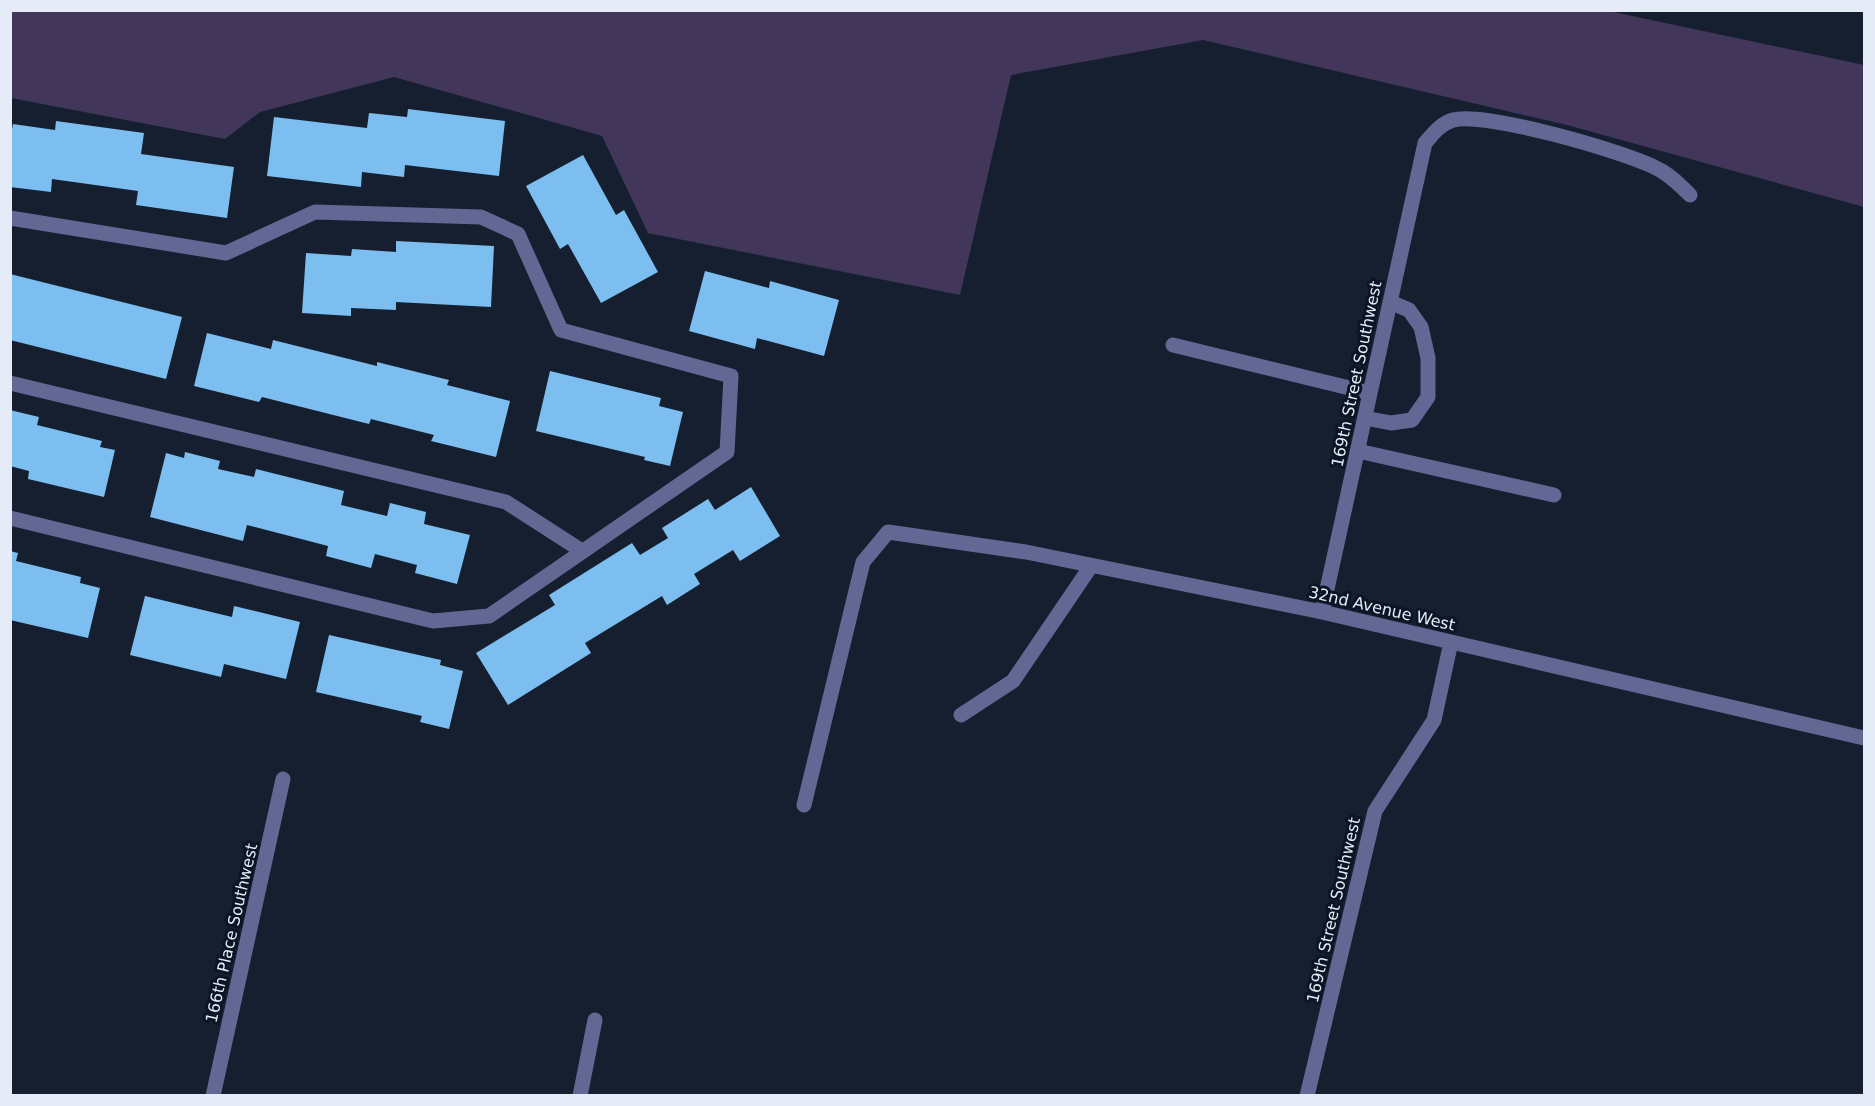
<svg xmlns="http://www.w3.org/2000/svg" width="1875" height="1106" font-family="'DejaVu Sans',sans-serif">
	<rect width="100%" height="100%" fill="#151f2f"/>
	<path fill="#42375a" d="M10 11 1604 10 1864 65V207L1567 125 1203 40 1011 75 960 295 648 233 602 136 394 77 260 112 225 139 11 98Z"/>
	<path fill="#7cbef0" d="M408 109 505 121 499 176 405 165 404 177 362 172 361 187 267 176 274 117 367 128 369 113 407 117Z
		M56 121 144 133 141 154 234 167 227 218 136 205 138 191 52 179 51 192 10 187V140L13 124 55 130Z
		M583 155 616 215 624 210 658 272 601 303 568 244 560 249 526 186Z
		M396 241 494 246 491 307 396 302V310L351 308V316L302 313 306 253 351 256 352 249 396 252Z
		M705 271 769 288 770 281 839 300 824 356 757 338 755 349 689 331Z
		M10 274 182 317 166 379 10 340Z
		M207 333 271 349 273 340 377 366V362L449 380 447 385 510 401 496 457 431 441 434 435 371 419 369 424 262 397 259 402 194 386Z
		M550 371 661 398 659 406 683 412 670 466 644 460 645 457 536 431Z
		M10 410 39 417 37 425 102 441 100 447 115 450 104 497 28 479 29 471 10 466Z
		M185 452 220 461 218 469 254 477 256 469 344 491 341 505 387 516 390 503 426 512 424 524 470 535 457 584 415 573 417 565 375 554 371 568 326 556 328 546 247 525 243 541 150 517 166 453 184 458Z
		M751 487 780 536 740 561 733 550 694 574 700 584 667 605 662 596 585 643 591 653 508 705 476 653 555 605 549 595 632 543 640 555 668 538 662 528 708 499 715 510Z
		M10 551 18 553 16 561 81 577 80 583 100 588 88 638 10 620Z
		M145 596 232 617 234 606 300 622 286 679 224 664 221 677 130 655Z
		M329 635 441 660 440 665 463 671 449 729 420 722 422 716 316 692Z"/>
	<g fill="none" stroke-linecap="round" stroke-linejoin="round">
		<path stroke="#626794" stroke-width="15" d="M10 218 226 253 315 212 481 217 518 234 561 330 731 376 727 452 489 616 433 621 10 518
			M1173 345 1370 393
			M10 383 506 502 582 551
			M1365 418 1391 423 1412 420 1428 397V358L1421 327 1409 310 1390 302
			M1358 451 1554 495
			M1322 612 1425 143C1433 134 1440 124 1453 120 1484 111 1627 152 1658 169 1670 175 1680 185 1690 195
			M961 715 1013 681 1091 566
			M804 805 863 562 888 532 1026 552 1322 612 1864 738
			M213 1096 283 779
			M580 1096 595 1020
			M1307 1096 1375 811 1434 720 1451 642"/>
	</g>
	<g text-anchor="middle" stroke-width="6" stroke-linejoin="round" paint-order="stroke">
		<g font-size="16" fill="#e5ecf7" stroke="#0c1525">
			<text transform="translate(1356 374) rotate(-78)" y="6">169th Street Southwest</text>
			<text transform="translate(1382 608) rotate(13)" y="6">32nd Avenue West</text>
			<text transform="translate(1333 910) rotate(-77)" y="6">169th Street Southwest</text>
			<text transform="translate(231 933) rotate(-77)" y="6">166th Place Southwest</text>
		</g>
	</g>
	<rect width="1875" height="1106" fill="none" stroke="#e5ecf7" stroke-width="24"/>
</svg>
